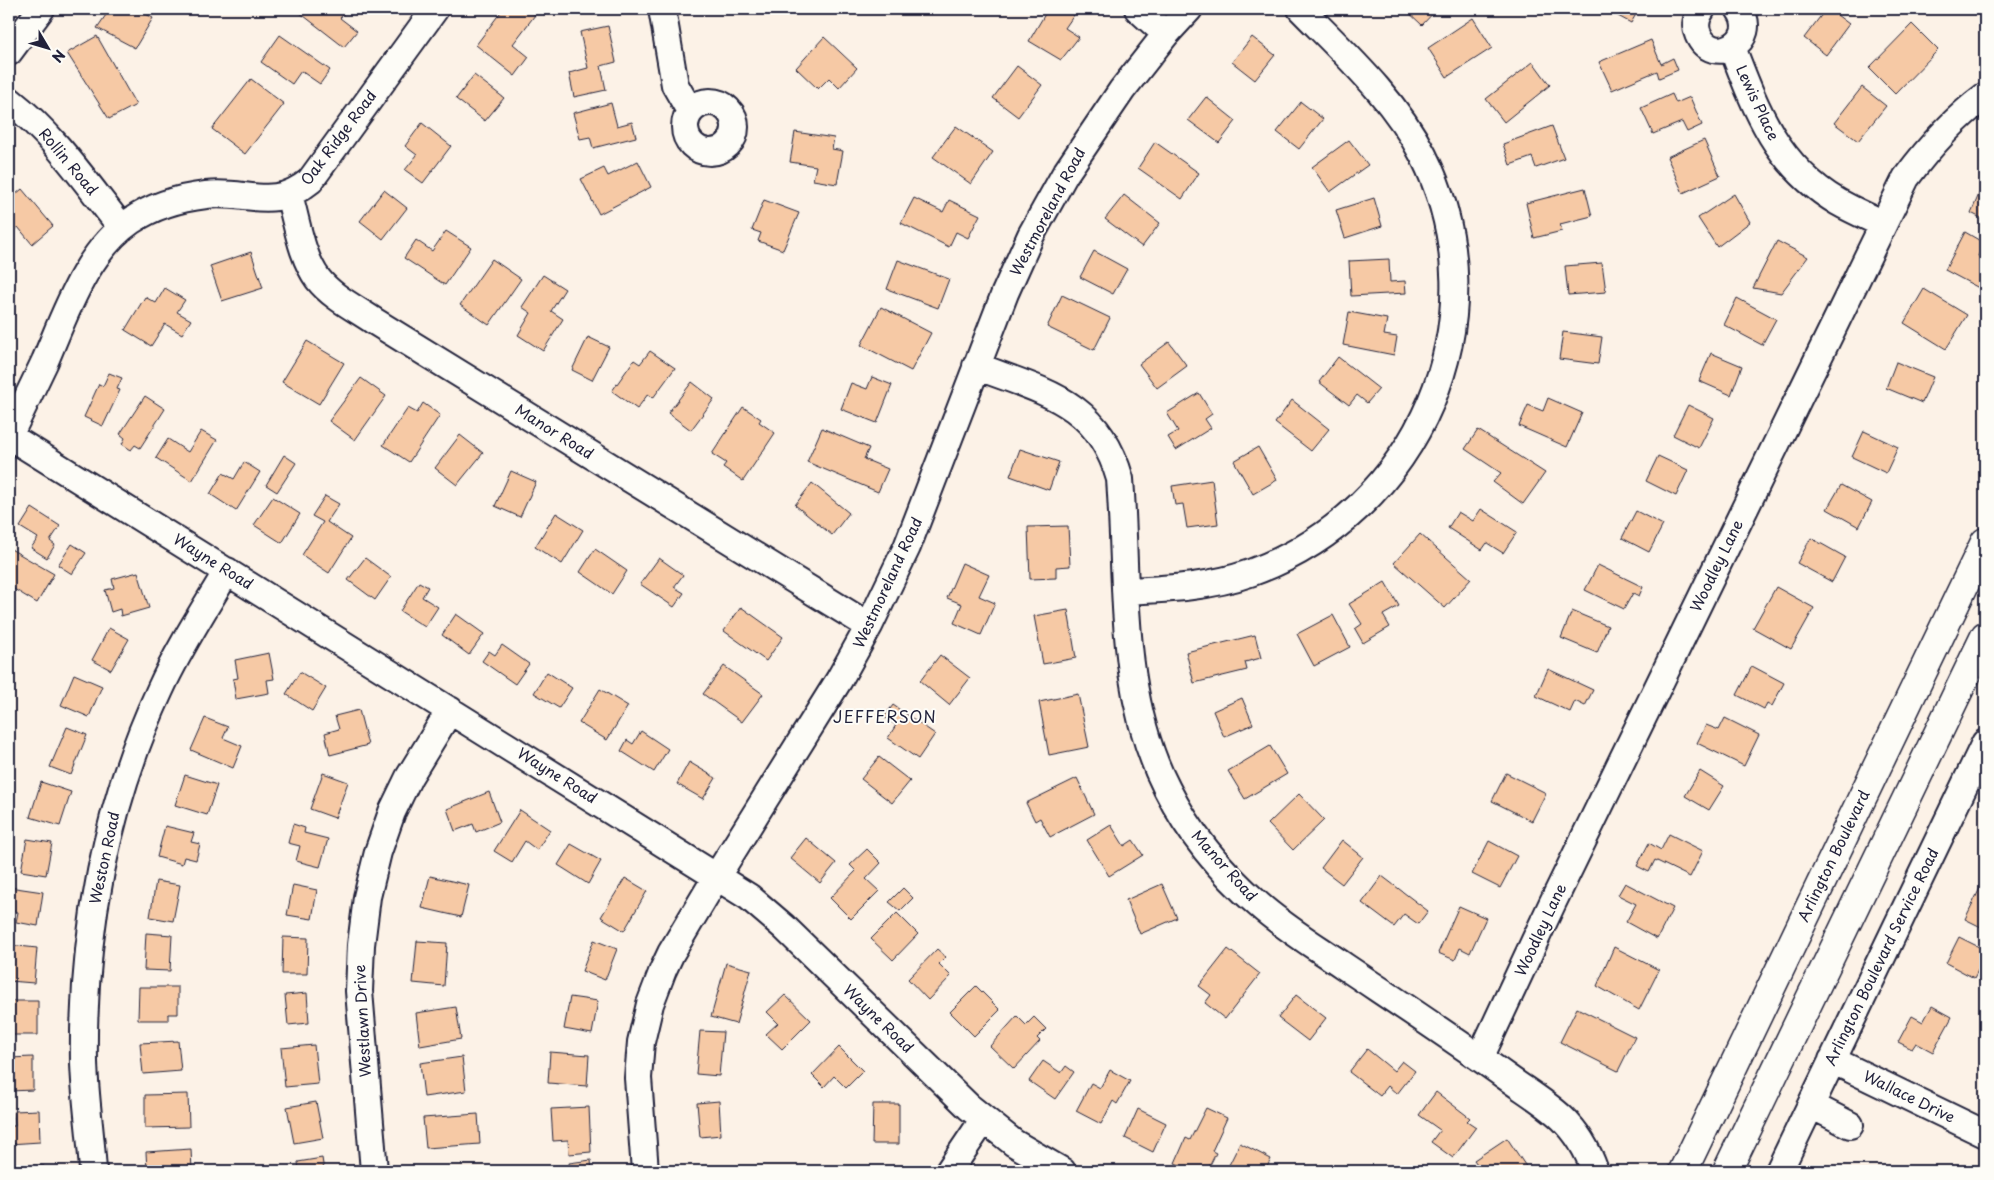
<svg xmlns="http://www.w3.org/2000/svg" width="1994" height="1180" font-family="'Playpen Sans',sans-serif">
	<rect width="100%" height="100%" fill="#fcf2e7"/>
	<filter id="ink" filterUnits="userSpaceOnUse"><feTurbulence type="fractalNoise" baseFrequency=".02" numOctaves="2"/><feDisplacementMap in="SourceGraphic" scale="10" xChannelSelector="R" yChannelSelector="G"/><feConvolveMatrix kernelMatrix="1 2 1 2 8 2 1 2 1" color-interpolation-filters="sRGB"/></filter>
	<g filter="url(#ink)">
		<path fill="#f6c9a5" stroke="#22223b" d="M110 9H137L153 18 135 48 97 28Z
			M295 9H348L340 18 357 31 344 47Z
			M503 9H527L535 15 513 44 529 57 515 76 476 45Z
			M1048 9H1064L1074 15 1065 28 1079 37 1061 60 1029 41Z
			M1405 9H1437L1422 25Z
			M1605 9H1639L1631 23Z
			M1826 9H1829L1849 24 1826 55 1804 38Z
			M1473 18 1492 48 1447 77 1428 48Z
			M1912 24 1938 50 1895 94 1869 68Z
			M608 26 616 62 601 66 606 90 574 97 569 73 588 68 580 32Z
			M280 35 330 70 320 84 301 71 292 84 261 62Z
			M97 36 136 105 109 119 67 53Z
			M824 37 857 68 839 88 829 78 818 89 796 68Z
			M1252 37 1275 55 1255 80 1232 62Z
			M1651 40 1661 64 1673 58 1678 70 1659 78 1657 71 1612 90 1599 62Z
			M1533 62 1550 85 1504 122 1486 99Z
			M1017 66 1042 85 1018 117 993 98Z
			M474 75 504 98 485 121 456 99Z
			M251 79 284 104 245 154 212 129Z
			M1862 87 1886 106 1858 141 1834 123Z
			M1672 94 1676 103 1690 97 1702 125 1687 132 1682 122 1653 134 1641 108Z
			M1206 97 1236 121 1219 143 1188 120Z
			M1301 102 1323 119 1299 149 1277 132Z
			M611 103 617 126 632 122 636 137 593 148 590 137 580 139 573 113Z
			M422 123 451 146 423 183 405 170 417 155 405 146Z
			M956 126 993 152 971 184 933 157Z
			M1552 126 1564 158 1536 168 1532 157 1510 165 1503 144Z
			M795 132 834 138 832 149 843 151 837 184 813 180 816 166 790 162Z
			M1349 140 1368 165 1330 192 1312 167Z
			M1704 140 1720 176 1683 193 1667 157Z
			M1155 142 1199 173 1182 199 1138 168Z
			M638 161 651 187 599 214 581 179 604 168 608 176Z
			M1985 180V220L1971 213Z
			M1585 188 1592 216 1560 224 1562 231 1534 238 1526 203Z
			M22 189 53 226 32 244 18 227 9 234V200Z
			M384 190 407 208 383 239 360 221Z
			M1734 194 1750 222 1717 247 1698 218Z
			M1124 195 1160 223 1142 247 1105 219Z
			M914 198 943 212 949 200 980 215 968 238 956 232 949 247 901 223Z
			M1374 198 1382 226 1345 238 1336 210Z
			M764 200 799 213 783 250 758 241 761 233 752 230Z
			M446 231 471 247 445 285 404 258 416 240 432 251Z
			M1965 232 1984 243 1978 256 1985 260V276L1979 288 1945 270Z
			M1777 241 1808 257 1781 293 1753 288Z
			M1094 251 1127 269 1113 294 1080 277Z
			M251 252 263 288 222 301 210 266Z
			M492 259 521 279 489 325 460 305Z
			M1389 259 1390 282 1405 281 1406 293 1351 296 1349 261Z
			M898 260 949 279 938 308 887 289Z
			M1602 263 1606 292 1568 295 1565 266Z
			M543 275 565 289 551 311 563 319 543 351 518 335 531 313 522 307Z
			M165 288 185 300 177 312 191 320 182 334 165 324 151 346 125 330 145 297 156 303Z
			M1924 289 1967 315 1946 349 1904 323Z
			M1062 295 1110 318 1094 350 1047 327Z
			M1737 298 1776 319 1762 345 1724 325Z
			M881 307 931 333 911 371 861 345Z
			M1349 312 1387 319 1384 335 1397 337 1394 355 1343 345Z
			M1563 332 1602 337 1598 364 1559 359Z
			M588 337 609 347 592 380 572 370Z
			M307 341 344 363 319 404 282 382Z
			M1169 342 1187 366 1157 388 1139 364Z
			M650 351 675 368 653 398 648 394 637 409 612 391 634 360 640 364Z
			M1711 353 1742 366 1731 395 1699 381Z
			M1338 357 1379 389 1367 403 1357 395 1349 405 1319 382Z
			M1896 362 1933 377 1922 403 1886 388Z
			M109 373 122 378 117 389 120 390 103 426 84 417 99 384 103 386Z
			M872 377 892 385 877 423 841 409 851 383 867 389Z
			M361 378 386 396 355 440 329 421Z
			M692 382 714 399 691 430 668 413Z
			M1199 393 1212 414 1205 419 1211 428 1176 450 1168 437 1178 431 1167 413Z
			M145 396 165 409 140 448 135 445 131 450 122 444 125 438 120 434Z
			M1548 398 1582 413 1567 447 1519 426 1528 405 1543 411Z
			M1292 400 1329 429 1311 451 1275 423Z
			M423 403 440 415 409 462 383 445 408 408 417 413Z
			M1688 405 1714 418 1699 448 1673 435Z
			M743 407 761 419 759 422 775 433 743 481 723 467 726 463 712 454Z
			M822 428 869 448 864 459 888 469 878 492 807 462Z
			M1478 430 1545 473 1523 504 1493 482 1501 473 1465 449Z
			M201 431 217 440 192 481 156 458 168 439 188 452Z
			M1864 431 1898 447 1886 473 1852 457Z
			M460 435 483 453 457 485 435 468Z
			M1258 447 1277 480 1253 494 1234 461Z
			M1020 449 1059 462 1049 490 1010 476Z
			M284 455 296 463 277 492 266 485Z
			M1658 456 1688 470 1676 496 1646 481Z
			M244 462 260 472 236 511 210 494 223 473 234 479Z
			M511 471 536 482 520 517 495 506Z
			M1212 480 1218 524 1187 528 1183 504 1175 505 1172 486Z
			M812 483 849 513 832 535 795 505Z
			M1841 485 1872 502 1859 527 1827 509Z
			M325 496 339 504 327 522 351 538 329 573 302 555 323 522 312 516Z
			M273 497 300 514 282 543 254 525Z
			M32 508 60 526 50 541 55 545 47 558 31 548 38 538 20 527Z
			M1481 509 1517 532 1503 553 1487 543 1482 550 1448 528 1458 512 1473 521Z
			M1636 511 1663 525 1649 552 1622 538Z
			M556 513 583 530 562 564 535 547Z
			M1068 526 1070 566 1056 567V578L1030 579 1028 527Z
			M1420 534 1471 579 1445 608 1394 563Z
			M1811 538 1845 557 1832 582 1797 563Z
			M72 544 86 553 72 574 58 565Z
			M9 548 54 574 37 603 9 586Z
			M595 549 627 571 612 594 580 572Z
			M365 558 391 577 375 600 348 580Z
			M659 558 683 575 674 587 684 593 674 607 640 584Z
			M962 563 989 575 979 596 995 603 981 635 954 623 962 604 947 598Z
			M1598 565 1643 587 1639 596 1633 593 1624 609 1585 590Z
			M138 572 149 608 121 616 120 609 111 612 105 590 114 588 112 579Z
			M419 582 428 587 422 597 438 607 425 627 400 611Z
			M1385 582 1399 606 1383 615 1390 627 1363 643 1355 629 1362 624 1349 604Z
			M1776 587 1814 608 1791 649 1753 628Z
			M741 607 783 637 766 661 724 631Z
			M1068 610 1076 658 1043 664 1034 616Z
			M1572 611 1608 626 1597 653 1561 638Z
			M456 614 484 634 469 655 442 635Z
			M1333 615 1350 647 1314 666 1297 634Z
			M109 628 129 639 111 670 92 660Z
			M1255 635 1261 658 1245 662 1247 670 1194 683 1186 652Z
			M502 645 529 664 515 684 482 661 489 651 495 655Z
			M269 653 274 679 267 680 269 693 236 699 233 679 238 678 235 660Z
			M940 655 970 678 949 705 920 681Z
			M724 666 763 694 742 722 703 694Z
			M1752 666 1784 683 1772 706 1767 703 1764 709 1737 695Z
			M1548 669 1593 690 1585 706 1575 701 1570 712 1536 696Z
			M300 672 326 688 312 711 286 694Z
			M547 672 572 688 559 708 534 693Z
			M74 674 102 686 89 717 61 705Z
			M600 689 628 706 607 740 579 723Z
			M1078 694 1089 747 1049 755 1039 702Z
			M1242 698 1253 724 1224 737 1213 711Z
			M893 705 935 734 918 759 888 738 896 725 884 717Z
			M359 710 368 745 330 755 325 733 339 729 335 716Z
			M205 718 228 727 223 738 242 746 233 768 191 750Z
			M1725 718 1759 735 1744 766 1697 743 1706 725 1719 730Z
			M67 727 87 735 71 775 50 767Z
			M641 731 668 749 654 772 621 751 627 740 633 744Z
			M1270 746 1287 774 1245 799 1228 771Z
			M879 757 910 781 892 803 861 779Z
			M689 762 716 778 703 799 677 784Z
			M1700 771 1724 786 1709 810 1685 796Z
			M323 773 348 782 335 818 310 809Z
			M1506 773 1546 793 1532 821 1492 801Z
			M185 775 217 785 207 815 175 805Z
			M1077 778 1094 814 1050 837 1040 818 1035 821 1026 803Z
			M41 782 71 792 60 826 30 817Z
			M489 792 500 822 476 832 473 824 455 831 447 809Z
			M1299 794 1324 820 1293 850 1268 824Z
			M520 810 550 830 537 850 525 841 512 862 494 851Z
			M293 824 305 828 304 833 328 839 320 867 296 861 300 846 288 843Z
			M1111 825 1124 846 1133 840 1143 855 1109 876 1087 840Z
			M165 826 194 833 191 842 200 844 196 860 184 857 182 864 157 857Z
			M1669 834 1703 851 1690 877 1655 860 1649 872 1637 866 1649 843 1661 850Z
			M806 838 836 863 820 883 790 858Z
			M27 839 52 843 46 875 21 871Z
			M1342 840 1363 857 1342 884 1321 868Z
			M1489 841 1517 856 1500 888 1472 874Z
			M571 844 601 861 588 884 558 865Z
			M867 849 881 863 866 879 879 891 851 919 830 898 856 871 850 865Z
			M430 876 469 885 461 917 422 908Z
			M1382 876 1428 911 1418 924 1404 914 1394 927 1362 903Z
			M625 878 647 891 624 931 601 917Z
			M1984 880 1985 922 1981 927 1965 919Z
			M156 881 180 885 173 921 150 917Z
			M1625 883 1673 908 1657 939 1626 922 1636 904 1618 895Z
			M1162 884 1177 918 1140 934 1126 900Z
			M293 885 317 890 312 919 287 915Z
			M9 887 43 892 38 926 16 922 18 912 9 910Z
			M903 888 913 898 900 911 889 902Z
			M1459 906 1486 918 1470 953 1460 948 1455 960 1438 953Z
			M897 913 918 934 893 960 871 939Z
			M146 933 172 935 170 971 144 970Z
			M283 937 308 938 307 974H282Z
			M1959 937 1985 950V957L1974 978 1946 963Z
			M594 940 617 949 605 980 582 971Z
			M417 941 447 943 444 986 413 983Z
			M9 945 37 948 34 983 9 981Z
			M1614 947 1659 970 1639 1010 1597 986Z
			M937 949 946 957 939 964 951 976 928 1000 908 979Z
			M1228 949 1260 974 1225 1019 1205 1003 1211 995 1199 986Z
			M726 963 751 970 736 1024 711 1017Z
			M976 986 1000 1010 974 1036 950 1012Z
			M139 987H178V1014H168V1020H138Z
			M307 993 309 1023 288 1025 285 995Z
			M785 995 811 1020 782 1049 766 1034 778 1023 767 1012Z
			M1296 995 1326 1018 1308 1041 1278 1018Z
			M570 997 598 1001 592 1034 564 1029Z
			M9 1001H38V1035H9Z
			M1932 1006 1952 1017 1933 1052 1916 1043 1912 1049 1898 1042 1912 1016 1923 1022Z
			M456 1007 461 1039 420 1046 416 1013Z
			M1577 1008 1635 1037 1618 1071 1560 1042Z
			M1017 1016 1026 1025 1034 1017 1046 1029 1037 1038 1040 1041 1014 1069 990 1046Z
			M700 1031 723 1032 719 1076 696 1074Z
			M178 1041 181 1071 143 1074 140 1043Z
			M314 1045 318 1084 285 1087 281 1048Z
			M839 1047 863 1071 846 1088 834 1076 824 1087 812 1075Z
			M1367 1049 1394 1071 1402 1061 1415 1071 1397 1094 1388 1086 1380 1096 1349 1072Z
			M550 1052 589 1055 587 1086 548 1083Z
			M33 1057V1090L9 1091V1058Z
			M462 1057 466 1091 424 1097 420 1063Z
			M1043 1061 1061 1073 1066 1066 1074 1072 1055 1099 1029 1081Z
			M1110 1070 1130 1081 1117 1104 1113 1101 1101 1124 1076 1111 1091 1083 1100 1088Z
			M1436 1092 1470 1118 1467 1121 1476 1127 1453 1158 1431 1142 1440 1130 1419 1115Z
			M188 1094 189 1127 145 1128V1095Z
			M719 1101 721 1135 700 1137 697 1103Z
			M316 1102 323 1138 294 1143 287 1107Z
			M873 1104H899V1144H872Z
			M589 1107 591 1152 569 1154 568 1140 553 1141 551 1109Z
			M1206 1108 1227 1118 1212 1151 1216 1153 1207 1171H1192L1175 1163 1186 1138 1190 1140Z
			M1138 1109 1166 1123 1153 1152 1125 1138Z
			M39 1110 40 1142 9 1144V1126H15L14 1111Z
			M478 1114 480 1144 426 1148 423 1118Z
			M1507 1138 1529 1171H1482L1474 1160Z
			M1240 1143 1271 1159 1265 1171H1226Z
			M191 1149 192 1171H147L146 1152Z
			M322 1158 324 1171H299L298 1162Z
			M591 1160 592 1171H570L569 1163Z
			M24 1165 44 1166V1171H24Z
			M457 1169V1171H429V1170Z"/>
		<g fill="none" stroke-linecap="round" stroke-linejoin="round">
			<g stroke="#22223b" stroke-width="30">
				<path id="minor" d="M662 9 675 85 690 111
					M1138 9 1166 34
					M1702 9C1697 16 1694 25 1698 34 1712 68 1762 41 1739 9
					M1732 47C1756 110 1777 166 1838 202 1852 210 1868 217 1883 224
					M9 52 41 9
					M9 100C54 135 87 184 122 228
					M685 127a25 25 0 1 1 50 0a25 25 0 1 1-50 0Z
					M289 195C297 222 301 256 318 279 332 297 355 308 374 321L869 626
					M976 366C1044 392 1098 401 1120 479 1128 583 1118 694 1167 789 1189 833 1222 873 1259 905 1285 928 1315 946 1344 966 1399 1003 1454 1039 1508 1078 1526 1091 1546 1103 1562 1118 1578 1133 1588 1151 1595 1171
					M9 436 749 897 784 927 969 1107 1014 1143 1062 1171
					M9 436C21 411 33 386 45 361 66 312 86 252 131 221 153 206 180 198 206 195 248 190 272 212 310 181L435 9
					M1127 591C1167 589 1211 587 1250 573 1419 513 1505 318 1423 155 1394 98 1345 54 1301 9
					M1480 1058 1552 904 1906 178C1929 147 1954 119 1985 96
					M1832 1060 1985 1134
					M1811 1105 1850 1125
					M93 1171C91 1135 85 1098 84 1062 82 934 106 806 160 690 179 648 204 610 227 571
					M374 1171 359 991 361 945 367 897 378 852 392 812 409 777 450 710
					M645 1171 638 1078 641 1042 650 1004 663 970 671 953 717 876 839 680 869 626 907 547 1005 293 1031 235 1065 174 1122 90 1166 34 1189 9
					M949 1171 984 1119
					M1779 1171 1985 743"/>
			</g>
			<g stroke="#22223b" stroke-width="31">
				<path id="highway" d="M1683 1171 1985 542
					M1727 1171 1985 636"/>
			</g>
			<use href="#minor" stroke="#fdfcf7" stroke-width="26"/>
			<use href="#highway" stroke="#fdfcf7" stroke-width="28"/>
		</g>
	</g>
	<g text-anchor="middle" stroke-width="4" stroke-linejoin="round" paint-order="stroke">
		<g font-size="15" fill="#22223b" stroke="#fdfcf7">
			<text transform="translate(1757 103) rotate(65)" y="5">Lewis Place</text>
			<text transform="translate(339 138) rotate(-53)" y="5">Oak Ridge Road</text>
			<text transform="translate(68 162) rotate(50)" y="5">Rollin Road</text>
			<text transform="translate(1048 212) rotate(-62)" y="5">Westmoreland Road</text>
			<text transform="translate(554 432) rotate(32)" y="5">Manor Road</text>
			<text transform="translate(213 562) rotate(32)" y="5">Wayne Road</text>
			<text transform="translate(1717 566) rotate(-64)" y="5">Woodley Lane</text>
			<text transform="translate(888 583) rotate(-65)" y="5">Westmoreland Road</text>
			<text transform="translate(557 776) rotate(32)" y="5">Wayne Road</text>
			<text transform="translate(1834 856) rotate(-64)" y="5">Arlington Boulevard</text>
			<text transform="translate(105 858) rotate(-78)" y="5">Weston Road</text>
			<text transform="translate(1224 866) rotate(48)" y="5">Manor Road</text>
			<text transform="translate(1541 930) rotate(-65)" y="5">Woodley Lane</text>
			<text transform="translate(1882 957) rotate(-64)" y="5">Arlington Boulevard Service Road</text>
			<text transform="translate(878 1019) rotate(44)" y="5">Wayne Road</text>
			<text transform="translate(363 1021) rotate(-93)" y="5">Westlawn Drive</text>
			<text transform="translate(1909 1097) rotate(26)" y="5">Wallace Drive</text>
		</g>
		<g font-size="16" letter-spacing="1" fill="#22223b" stroke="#fdfcf7">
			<text x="885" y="723">JEFFERSON</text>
		</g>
	</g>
	<rect width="1994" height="1180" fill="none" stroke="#fdfcf7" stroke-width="30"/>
	<rect x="15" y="15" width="1964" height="1150" fill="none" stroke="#22223b" stroke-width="2" filter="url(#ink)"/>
	<g transform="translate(48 48) rotate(128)" stroke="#fdfcf7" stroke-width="4" paint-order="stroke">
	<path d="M0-4L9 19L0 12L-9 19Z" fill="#22223b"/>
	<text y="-8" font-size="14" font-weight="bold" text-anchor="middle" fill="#22223b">N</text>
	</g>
</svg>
